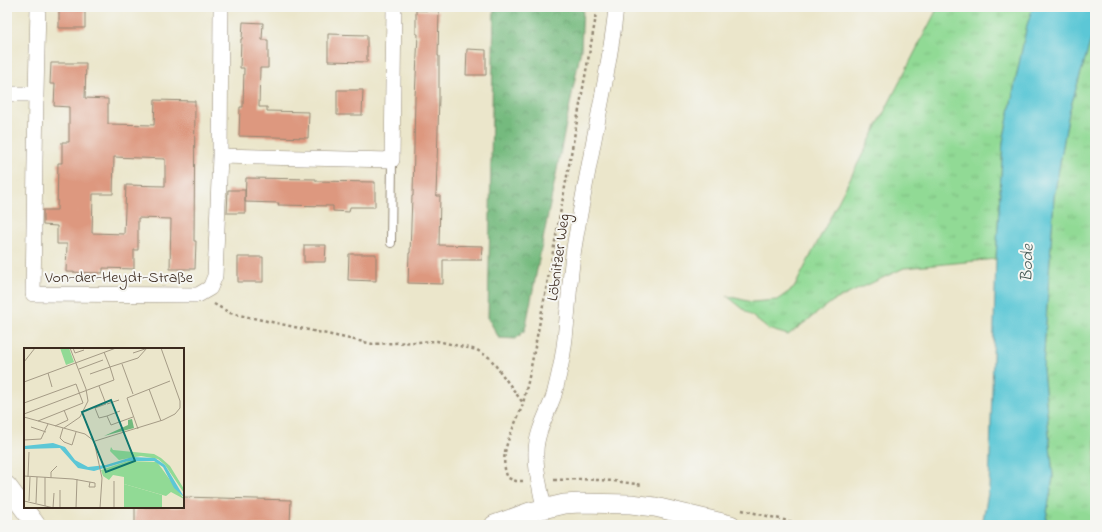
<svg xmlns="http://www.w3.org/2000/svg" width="1102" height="532" font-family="'Indie Flower',sans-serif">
	<defs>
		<pattern id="grass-tufts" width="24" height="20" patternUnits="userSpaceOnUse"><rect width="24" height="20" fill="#91da95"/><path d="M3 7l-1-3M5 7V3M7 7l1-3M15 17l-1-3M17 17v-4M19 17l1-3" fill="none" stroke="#7ebb80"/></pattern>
		<pattern id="forest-crowns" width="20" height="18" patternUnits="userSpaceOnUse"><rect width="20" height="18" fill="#74ba7e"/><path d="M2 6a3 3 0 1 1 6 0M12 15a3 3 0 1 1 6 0" fill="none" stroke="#609767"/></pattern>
	</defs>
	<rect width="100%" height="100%" fill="#f6f6f2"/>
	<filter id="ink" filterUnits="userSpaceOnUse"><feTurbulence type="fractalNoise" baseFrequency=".025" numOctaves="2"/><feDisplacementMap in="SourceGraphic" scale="8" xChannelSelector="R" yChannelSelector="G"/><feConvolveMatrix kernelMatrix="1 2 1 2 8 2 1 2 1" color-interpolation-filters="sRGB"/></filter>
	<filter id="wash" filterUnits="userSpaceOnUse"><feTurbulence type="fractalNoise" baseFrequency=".012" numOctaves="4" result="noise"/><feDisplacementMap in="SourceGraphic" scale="16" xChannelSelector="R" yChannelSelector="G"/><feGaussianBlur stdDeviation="0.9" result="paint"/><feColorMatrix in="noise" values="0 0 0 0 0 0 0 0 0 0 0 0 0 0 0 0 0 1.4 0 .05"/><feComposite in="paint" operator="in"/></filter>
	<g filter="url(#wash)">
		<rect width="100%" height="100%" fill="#ebe6cb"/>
		<path fill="url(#grass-tufts)" stroke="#66825a" d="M938 7H1033L1027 25 1003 142 996 259 904 268 833 301 788 335 768 329 727 296 752 302 777 300 794 288Z
			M1095 26V525H1045L1053 477 1043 369 1054 197 1069 112Z"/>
		<path fill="url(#forest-crowns)" stroke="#58724e" d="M494 7H583L581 49 525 330 516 339 499 338 488 318Z"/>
		<path fill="#5cc7d6" stroke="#4c787a" d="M1033 7H1095V26L1069 112 1054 197 1043 369 1053 477 1045 525H982L989 488 996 259 1003 142 1027 25Z"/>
		<g id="blocks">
			<path fill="#dd987f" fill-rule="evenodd" d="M59 7H85V28H59Z
				M416 10 439 11 438 56H439V97L436 196H440L439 245 483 246 482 260H443V284L408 283 409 253H410L412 196H413L415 97 418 34H416Z
				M243 22 263 23 262 40H268V68H260L259 107H267V111L309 112 308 138 239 136 240 107H243L244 68H240L241 39H242Z
				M328 34 367 35V62L328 61Z
				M467 49 486 50V75H466Z
				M51 63H86L85 98 108 99V124L154 125 155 100 195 101 194 241H196L195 269H170L171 219 138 218V250H134V269L103 268V273L66 272 67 244H57V226L43 225V210H57L58 163H62V142H69V107L54 106 55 84H50ZM114 157 165 159V186L126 185 124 234 92 233 93 194H113Z
				M337 90H363L362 115H337Z
				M246 178 316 179V181L375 182V207H350L349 212 333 211V206L278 205 279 203 245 202Z
				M228 190H245V213H227Z
				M304 245H326L325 262H304Z
				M349 254H376V281L348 280Z
				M238 257H263V282H238Z
				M183 497 291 500 290 525H135V507H183Z"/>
		</g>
	</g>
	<g filter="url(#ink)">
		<use href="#blocks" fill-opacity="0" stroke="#938874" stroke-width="1"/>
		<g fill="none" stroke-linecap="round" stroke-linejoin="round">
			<g stroke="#938874" stroke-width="10">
				<path id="service" d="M391 243 392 160"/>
			</g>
			<g stroke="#938874" stroke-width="16">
				<path id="minor" d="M7 94H36L33 294 198 295 210 288 215 276 220 156 392 160 394 7
					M36 94 38 7
					M220 156 221 7
					M544 509C541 490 535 471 536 452 536 432 548 413 554 395 557 383 560 371 562 359 569 321 568 281 575 242 584 189 595 135 605 82 609 57 614 32 616 7"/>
			</g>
			<g stroke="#938874" stroke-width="20">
				<path id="tertiary" d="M7 486 36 525
					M494 525 530 512 564 504 580 503 631 504 655 507 731 525"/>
			</g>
			<path stroke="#938874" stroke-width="2.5" stroke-dasharray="3 3" stroke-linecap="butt" d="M214 304 230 313 373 344 437 341 477 350 490 358 523 403
				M554 480 580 479 614 481 643 485
				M523 481H516L508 478C496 452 516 427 523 403 525 396 526 389 528 382 552 262 573 142 595 22L596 7
				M742 510 805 525
				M578 525 600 524"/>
			<use href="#service" stroke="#fff" stroke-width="8"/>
			<use href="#minor" stroke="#fff" stroke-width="15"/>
			<use href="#tertiary" stroke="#fff" stroke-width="19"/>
		</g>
	</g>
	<g text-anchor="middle" stroke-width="4" stroke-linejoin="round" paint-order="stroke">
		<g font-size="16" fill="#3b2a1e" stroke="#f6f6f2">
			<text transform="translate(557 257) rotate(-82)" y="6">Löbnitzer Weg</text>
			<text x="119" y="282">Von-der-Heydt-Straße</text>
		</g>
		<g font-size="17" font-style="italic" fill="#455955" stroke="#f6f6f2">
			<text transform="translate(1026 263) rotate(-88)" y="6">Bode</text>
		</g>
	</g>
	<g transform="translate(24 348)">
		<rect width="160" height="160" fill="#ebe6cb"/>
		<path d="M36 0H45L50 14 42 17ZM87 99 89 102 130 106 137 110 146 118 160 141V145L141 117 134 111 117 108 95 112 86 103ZM104 113 133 114 160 151 147 144 142 148 100 136V129L89 127 85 132 79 128 77 122Z" fill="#91da95"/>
		<path d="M108 71 110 80 80 88 104 77V72Z" fill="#74ba7e"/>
		<path d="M100 136 138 147V160H100Z" fill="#91da95"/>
		<path d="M29 95 41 99 51 112 64 119 82 117 108 109 131 110 141 117 160 149 150 140 139 119 130 113H104L70 123 54 120 36 100 0 101V98Z" fill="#5cc7d6"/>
		<path fill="none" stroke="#a59b86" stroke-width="1" d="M49 0 51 5 60 2M137 0 156 53V60M80 4 86 19 114 10 123 0M109 5 121 1M0 14 11 0M98 16 109 46M55 21 79 12M24 25 28 39M0 34 92 0M75 38 82 56 71 60 75 70 83 68 87 77 109 69M125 41 137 73M0 55 52 36 59 55 14 73M83 56 95 52M0 66 90 32 86 19 66 26M83 68 96 63M0 69 61 86 70 93 78 130 76 160M31 78 44 72 40 62M7 79 22 84M39 80 36 90 40 94 48 97 52 84M40 80 56 69 64 53 62 41 46 0M114 81 103 50 146 33M0 92 17 91 24 76M71 93 139 72 151 66 156 60M0 128 49 131 71 135V139H65L66 134M4 129 5 104M27 130V124L33 118M0 153 30 160M5 153 6 129M12 155 13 129M21 158V129M29 160 30 145M36 160V142M52 160 53 131M90 160V133"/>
		<path fill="#0f766e" fill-opacity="0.15" stroke="#0f766e" stroke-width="2" d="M87 52 111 113 82 124 58 64Z"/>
		<rect width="160" height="160" fill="none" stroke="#3b2a1e" stroke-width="2"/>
	</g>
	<rect width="1102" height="532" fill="none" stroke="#f6f6f2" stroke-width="24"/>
</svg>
